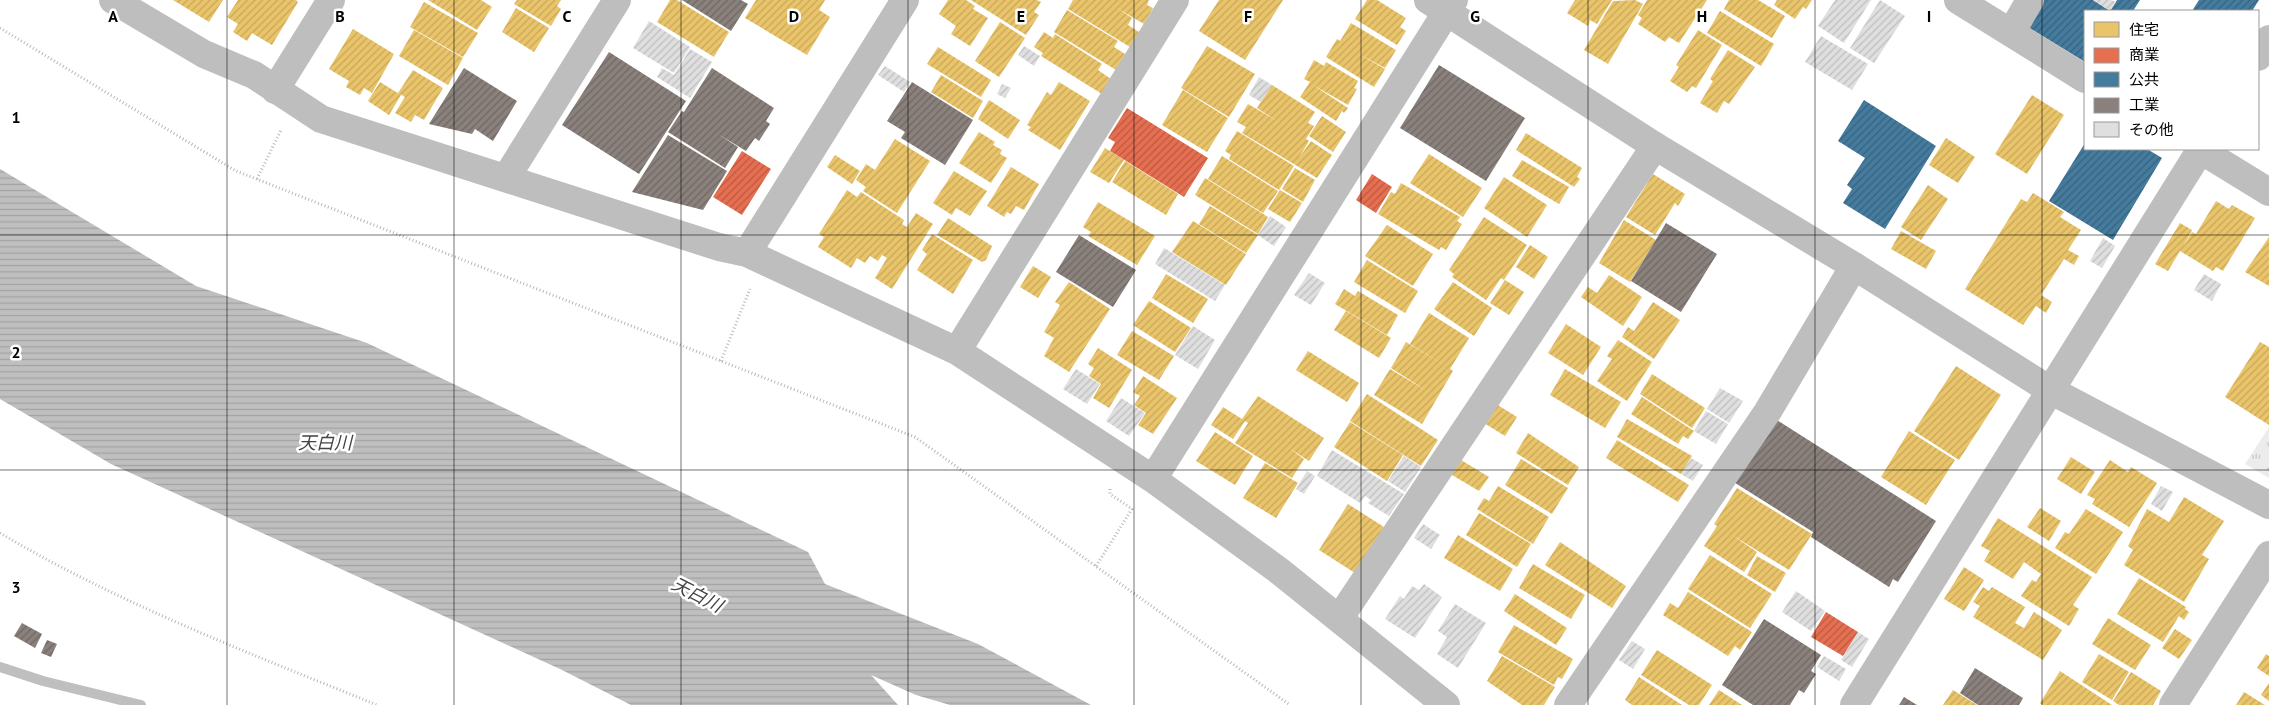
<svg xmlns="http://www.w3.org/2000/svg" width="2269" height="705" font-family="'PT Sans','Noto Sans JP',sans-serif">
	<defs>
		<pattern id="park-tufts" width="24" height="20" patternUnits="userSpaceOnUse" patternTransform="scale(1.25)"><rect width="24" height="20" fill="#ececec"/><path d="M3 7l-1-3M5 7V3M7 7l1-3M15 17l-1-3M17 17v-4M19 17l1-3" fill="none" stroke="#c9c9c9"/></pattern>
		<pattern id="water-rules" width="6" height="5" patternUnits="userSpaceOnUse" patternTransform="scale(1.25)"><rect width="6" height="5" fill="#bfbfbf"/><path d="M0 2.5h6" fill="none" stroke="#a2a2a2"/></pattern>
		<pattern id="homes-hatch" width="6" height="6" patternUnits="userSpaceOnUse" patternTransform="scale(1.25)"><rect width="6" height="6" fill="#e9c46a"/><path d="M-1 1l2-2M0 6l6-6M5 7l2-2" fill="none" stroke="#c6a75a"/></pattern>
		<pattern id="shops-hatch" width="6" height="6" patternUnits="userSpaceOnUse" patternTransform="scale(1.25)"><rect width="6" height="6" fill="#e76f51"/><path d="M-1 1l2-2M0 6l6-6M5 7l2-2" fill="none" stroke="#b95941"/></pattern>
		<pattern id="public-hatch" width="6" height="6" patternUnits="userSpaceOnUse" patternTransform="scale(1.25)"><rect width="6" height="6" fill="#457b9d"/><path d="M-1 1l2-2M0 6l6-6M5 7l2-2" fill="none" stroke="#37627e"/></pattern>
		<pattern id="industry-hatch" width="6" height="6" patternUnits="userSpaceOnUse" patternTransform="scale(1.25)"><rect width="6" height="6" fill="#8a817c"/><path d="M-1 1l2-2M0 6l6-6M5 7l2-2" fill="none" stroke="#6e6763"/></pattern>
		<pattern id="building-hatch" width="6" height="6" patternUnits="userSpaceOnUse" patternTransform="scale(1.25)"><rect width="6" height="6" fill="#dfdfdf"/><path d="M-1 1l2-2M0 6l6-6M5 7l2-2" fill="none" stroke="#bebebe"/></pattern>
	</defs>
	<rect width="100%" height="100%" fill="#fff"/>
	<path fill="url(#park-tufts)" d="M2269 427V478L2245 464Z"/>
	<path fill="url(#water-rules)" d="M0 169 196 286 367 343 808 552 825 584 978 644 1091 705H950L916 695 871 675 898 705H631L560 669 111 464 0 399Z"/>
	<path fill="url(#homes-hatch)" d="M173 0H223L209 22Z
		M238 0H296L298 2 272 45 252 33 247 41 233 32 238 24 227 17Z
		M428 0H481L492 7 477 30Z
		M517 0H561L557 6 561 9 551 26 514 4Z
		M670 0H677L729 32 714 57 657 22Z
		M756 0H825L819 10 830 17 807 55 745 18Z
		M948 0H966L975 6 973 9 988 18 970 46 951 34 956 26 939 14Z
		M971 0H1037L1041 2 1034 12 1039 15 1026 35Z
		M1073 0H1149L1147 5 1153 8 1144 24 1117 8 1132 18 1128 25 1139 32 1130 47 1068 9Z
		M1219 0H1283L1245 60 1199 31Z
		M1367 0H1377L1406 18 1400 27 1406 31 1397 45 1355 19Z
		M1575 0H1612L1597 24 1590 20 1588 26 1567 13Z
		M1635 0 1643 4 1608 64 1584 50 1613 1Z
		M1647 0H1707L1679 43 1669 37 1665 42 1638 24 1642 18 1638 15Z
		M1729 0H1758L1785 16 1772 38 1724 9Z
		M1777 0H1812L1806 9 1803 7 1795 19 1774 5Z
		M424 2 478 33 463 57 410 27Z
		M516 8 549 28 534 52 502 32Z
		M1067 10 1118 41 1114 47 1125 54 1116 70 1054 32Z
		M1720 11 1774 44 1761 66 1707 33Z
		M1000 22 1025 38 999 77 975 61Z
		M1351 23 1396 50 1385 68 1359 54 1385 69 1374 87 1326 57 1337 39 1340 41Z
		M353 29 394 54 372 93 364 88 360 95 346 87 349 81 329 69Z
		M414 30 463 58 448 85 399 56Z
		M1698 30 1722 45 1696 88 1692 86 1687 92 1670 81 1679 67 1676 65Z
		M1044 32 1053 38 1055 34 1102 64 1098 70 1111 79 1102 94 1041 56 1043 53 1034 47Z
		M1207 46 1255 74 1229 117 1181 88Z
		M938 47 991 80 981 97 927 64Z
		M1728 50 1755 67 1729 104 1724 101 1717 113 1700 103 1713 81 1710 79Z
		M1314 60 1324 66 1326 62 1358 81 1354 88 1357 89 1348 105 1313 85 1348 108 1344 113 1342 111 1336 121 1300 97 1310 82 1304 79Z
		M413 70 443 88 424 120 415 115 411 122 395 113 405 97 398 93Z
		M941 75 983 101 973 118 931 92Z
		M380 82 401 95 389 115 368 101Z
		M1059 82 1090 101 1060 150 1028 130 1031 127 1027 125 1047 92 1051 95Z
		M1272 85 1315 112 1308 123 1314 126 1306 139 1309 141 1299 158 1311 141 1332 155 1317 178 1242 133 1246 127 1237 122 1248 104 1277 121 1257 108Z
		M1183 90 1228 118 1207 152 1162 125Z
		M2032 95 2064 115 2027 174 1995 154Z
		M989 100 1020 120 1008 139 978 119Z
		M1322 116 1346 132 1333 152 1309 136Z
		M1237 131 1294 166 1279 190 1229 159 1231 155 1225 151Z
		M979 132 995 142 993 145 1002 150 1000 154 1007 158 991 183 959 163Z
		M1526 133 1582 168 1577 177 1580 179 1574 187 1516 150Z
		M1946 138 1975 157 1958 183 1929 165Z
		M895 139 930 161 897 213 863 191 866 187 856 180 866 164 875 170Z
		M1105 148 1124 160 1109 183 1090 172Z
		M1429 154 1482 188 1463 217 1410 183Z
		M835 155 860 171 852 184 827 167Z
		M1222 156 1278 191 1263 213 1208 179Z
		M1522 160 1569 187 1559 204 1512 176Z
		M1125 161 1178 194 1166 215 1112 182Z
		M1011 167 1039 184 1024 210 1016 206 1011 214 1007 212 1004 217 987 206Z
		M1295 168 1315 180 1303 202 1282 189Z
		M954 171 987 191 970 216 956 208 952 215 933 203Z
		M1653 174 1685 194 1678 206 1675 203 1655 235 1626 217Z
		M1504 177 1547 205 1527 237 1484 208Z
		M1205 178 1268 217 1258 234 1195 195Z
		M1401 183 1460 217 1457 221 1462 224 1446 250 1441 247 1439 250 1378 214 1391 192 1395 194Z
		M1928 185 1948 199 1921 240 1901 227Z
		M847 190 857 197 861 192 904 220 902 224 907 227 916 213 933 224 892 289 875 278 896 243 887 258 882 255 878 261 870 256 865 263 857 258 851 268 818 247 824 237 819 234Z
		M1280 190 1302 203 1290 222 1268 209Z
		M2033 193 2064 212 2060 217 2081 230 2068 250 2079 256 2074 265 2064 259 2041 295 2052 302 2046 313 2036 306 2023 325 1965 289 2021 199 2027 202Z
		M2216 201 2229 209 2232 205 2255 218 2223 271 2216 267 2213 271 2180 251 2168 271 2155 264 2180 223 2192 230 2183 247 2192 232 2196 234Z
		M1098 202 1155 236 1137 265 1088 236 1091 232 1083 227Z
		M1210 206 1258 235 1246 253 1199 224Z
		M1484 217 1527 245 1504 280 1501 278 1486 300 1452 277 1454 274 1449 270Z
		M948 218 992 246 986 260 982 262 937 235Z
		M1624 220 1656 240 1630 282 1599 263Z
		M1193 221 1246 254 1226 285 1172 252Z
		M1387 225 1433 254 1413 286 1365 256Z
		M1901 231 1936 251 1926 269 1891 249Z
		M932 234 973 260 953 294 917 270 927 254 922 250Z
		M2269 237V286L2245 272Z
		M1530 245 1548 257 1534 279 1516 267Z
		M1367 260 1418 291 1405 313 1354 282Z
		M1033 266 1051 277 1038 298 1020 287Z
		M1166 274 1208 299 1193 323 1152 298Z
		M1609 275 1642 297 1623 326 1581 297 1588 287 1597 293Z
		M1505 280 1524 292 1509 315 1490 303Z
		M1069 282 1110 309 1069 372 1044 356 1054 338 1044 332 1060 305 1055 302Z
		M1453 282 1492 308 1474 336 1434 309Z
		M1344 289 1355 296 1358 291 1398 315 1387 335 1335 304Z
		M1149 301 1191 328 1175 352 1133 325Z
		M1653 302 1680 320 1654 359 1622 337 1628 327 1634 331Z
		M1346 311 1391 338 1379 358 1334 330Z
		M1429 313 1469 338 1450 369 1453 371 1422 424 1374 395 1390 369 1427 391 1391 368 1406 342 1447 367 1410 344Z
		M1566 324 1601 347 1583 375 1548 353Z
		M1132 331 1174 356 1159 380 1117 355Z
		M1618 340 1652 362 1627 401 1597 381 1612 359 1607 356Z
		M2260 342 2269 347V425L2225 397Z
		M1098 348 1132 370 1109 408 1093 398 1101 384 1089 376 1094 368 1088 364Z
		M1308 351 1359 383 1347 402 1296 370Z
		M1956 366 2001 395 1959 460 1914 431Z
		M1565 369 1621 402 1605 428 1550 395Z
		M1652 374 1705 408 1692 428 1640 394Z
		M1143 376 1177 398 1153 434 1138 425 1146 413 1134 405 1140 396 1133 392Z
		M1367 394 1438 440 1421 466 1350 421Z
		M1258 396 1324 438 1309 461 1289 448 1304 459 1292 478 1235 443 1248 423 1245 421 1233 439 1211 425 1223 407 1242 419Z
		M1642 397 1694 431 1688 439 1683 436 1678 444 1631 414Z
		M1496 404 1517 417 1505 436 1484 423Z
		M1627 419 1692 456 1681 474 1617 437Z
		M1350 422 1403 455 1387 481 1334 447Z
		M1909 431 1955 460 1926 505 1881 477Z
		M1215 432 1253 456 1235 485 1196 461Z
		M1528 433 1579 467 1568 485 1516 453Z
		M1617 440 1689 485 1678 502 1606 458Z
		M2071 457 2095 472 2081 494 2057 479Z
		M1521 459 1568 488 1552 514 1505 485Z
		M1461 460 1489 477 1479 491 1452 475Z
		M2110 460 2128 472 2131 467 2157 483 2129 527 2092 504 2095 499 2087 495Z
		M1265 463 1298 483 1276 518 1243 498Z
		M1498 486 1549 517 1533 544 1477 509 1484 498 1489 501Z
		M1737 488 1812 534 1789 570 1732 535 1757 552 1744 572 1704 546 1717 526 1714 524Z
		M2184 497 2224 521 2202 555 2209 559 2184 602 2124 565 2133 550 2128 546 2147 509 2169 522Z
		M1348 504 1384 527 1355 573 1319 550Z
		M2040 508 2061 521 2049 541 2027 527Z
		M2086 509 2123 532 2096 574 2055 548 2065 532 2069 534Z
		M1479 513 1531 544 1517 567 1466 535Z
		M1998 518 2092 577 2073 605 2079 609 2069 626 2021 596 2032 580 2036 582 2041 574 2024 562 2013 579 1984 561 1990 551 1981 546Z
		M1458 535 1513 569 1500 591 1444 558Z
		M1560 542 1626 586 1612 608 1545 565Z
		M1710 555 1772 594 1750 628 1688 589Z
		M1757 556 1786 573 1775 592 1747 575Z
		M1533 564 1585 595 1571 619 1519 588Z
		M1964 567 1984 580 1964 611 1944 599Z
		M2139 578 2186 607 2185 609 2189 612 2184 620 2179 616 2163 642 2117 614Z
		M1983 587 1989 591 1992 587 2025 607 2015 623 2024 628 2034 612 2062 630 2043 660 1973 617 1980 606 1973 602Z
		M1688 592 1752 632 1740 650 1735 646 1728 656 1663 615 1670 603 1678 608Z
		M1515 594 1567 628 1556 645 1504 611Z
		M2108 618 2151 645 2135 670 2092 644Z
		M1514 625 1573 659 1562 679 1558 677 1554 685 1498 652Z
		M2175 629 2192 640 2179 659 2162 648Z
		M1657 650 1712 685 1699 705H1689L1641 675Z
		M2099 654 2129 672 2112 700 2082 682Z
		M2266 654 2269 656V676L2257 668Z
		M1502 656 1555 687 1544 705H1522L1487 681Z
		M2060 671 2112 705H2042L2040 703Z
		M2131 672 2161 691 2153 705H2119L2113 701Z
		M1639 677 1682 705H1632L1625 700Z
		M2269 683V701L2261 695Z
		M1719 690 1742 705H1709Z
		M1953 690 1977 705H1943Z
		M2244 692 2265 705H2236Z"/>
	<path fill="url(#shops-hatch)" d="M1127 108 1208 158 1184 197 1110 151 1115 142 1108 138Z
		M742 151 771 169 742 215 713 197Z
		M1372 174 1392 187 1376 213 1356 200Z
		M1826 612 1858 632 1843 656 1811 637Z"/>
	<path fill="url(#public-hatch)" d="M2033 0H2093L2110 11 2117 0H2140L2133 11H2085V62L2023 24Z
		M2199 0H2259L2252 11H2192Z
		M1864 100 1936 146 1885 229 1843 203 1852 189 1847 185 1865 158 1838 141Z
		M2085 143V149H2147L2162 158 2113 240 2049 201Z"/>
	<path fill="url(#industry-hatch)" d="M682 0H741L748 4 731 31Z
		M609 52 686 101 639 174 562 125Z
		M1439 65 1525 118 1486 181 1400 128Z
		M464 68 517 101 493 141 475 129 472 134 429 124Z
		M712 68 774 108 766 121 770 124 759 141 755 138 746 151 718 134 738 147 725 168 668 132 682 111 684 112Z
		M912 82 973 120 945 165 901 138 905 132 887 121Z
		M668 135 727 171 703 210 632 192Z
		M1666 223 1717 254 1681 312 1631 281Z
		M1079 235 1136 270 1113 307 1056 272Z
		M1772 417 1936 521 1898 582 1893 579 1889 587 1811 537 1813 532 1732 481Z
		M1764 619 1821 655 1811 671 1816 674 1804 693 1799 690 1790 705H1753L1722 685Z
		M22 623 42 634 35 648 14 636Z
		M47 640 57 644 51 657 41 653Z
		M1975 668 2023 698 2019 705H1978L1960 693Z
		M1904 697 1917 705H1899Z"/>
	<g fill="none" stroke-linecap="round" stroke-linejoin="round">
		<path stroke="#bfbfbf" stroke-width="10" d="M0 667 43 681 141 705"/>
	</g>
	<path fill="url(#building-hatch)" d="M1835 0H1871L1844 43 1818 26Z
		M1880 0 1905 16 1874 63 1850 48Z
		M2093 0H2111L2116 2 2110 11Z
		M649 21 690 47 674 73 633 48Z
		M1821 36 1868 64 1852 90 1805 62Z
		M1024 46 1040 56 1034 66 1018 55Z
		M690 49 712 62 690 98 657 77 662 68 674 75Z
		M885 66 910 82 904 92 878 75Z
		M1259 77 1272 85 1261 102 1249 95Z
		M1002 84 1011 88 1005 98 997 94Z
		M1270 216 1286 227 1274 246 1258 235Z
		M2103 238 2115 246 2102 268 2090 261Z
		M1164 248 1225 285 1215 301 1155 264Z
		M1309 273 1325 283 1311 305 1294 295Z
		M2204 274 2221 284 2212 301 2194 290Z
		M1193 326 1215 340 1198 369 1175 355Z
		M1076 369 1100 384 1087 404 1063 389Z
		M1720 388 1743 401 1729 423 1707 409Z
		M1121 398 1145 413 1129 436 1106 421Z
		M1706 411 1728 424 1716 444 1694 431Z
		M1332 450 1404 494 1389 516 1368 503 1371 500 1365 496 1360 503 1317 476Z
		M1404 456 1421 467 1405 492 1388 481Z
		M1691 458 1703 465 1693 481 1681 474Z
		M1307 471 1315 476 1304 494 1296 489Z
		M2161 486 2173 492 2162 511 2151 504Z
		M1423 524 1440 535 1431 549 1414 538Z
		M1424 584 1442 597 1415 638 1385 619 1400 596 1404 599 1412 586 1419 590Z
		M1796 591 1825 611 1811 631 1782 612Z
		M1455 604 1486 623 1458 668 1437 654 1447 637 1438 631Z
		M1858 632 1869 639 1852 667 1841 660Z
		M1632 641 1645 649 1633 669 1619 660Z
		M1824 656 1846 669 1839 681 1817 667Z"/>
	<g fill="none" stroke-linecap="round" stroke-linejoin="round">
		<path stroke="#b9b9b9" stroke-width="3" stroke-dasharray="1 2.5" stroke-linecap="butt" d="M0 28 236 171 915 437 1290 705
			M257 179 281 130
			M721 361 750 289
			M0 533C120 604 249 653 377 705
			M1096 566 1132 509 1110 494V489"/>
		<path stroke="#bebebe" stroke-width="28" d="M113 0 204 54 254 75 321 119 719 247 747 253 957 351 1153 479 1278 570 1446 705
			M1958 0 2085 79
			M2011 33 2030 0
			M2258 57 2269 39
			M275 90 331 0
			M2199 149 2269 192
			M506 178 617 0
			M747 253 905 0
			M957 351 1175 0
			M1153 479 1454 0
			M1339 619 1655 146
			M1568 705 1768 411 1854 266
			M1854 705 2201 149
			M2173 705 2269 555"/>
		<path stroke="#bebebe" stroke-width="28" d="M1428 0 1655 146 1854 266 2050 390 2269 505"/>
	</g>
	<path fill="none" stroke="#000" stroke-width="1" stroke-opacity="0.55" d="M227 0V705M454 0V705M681 0V705M908 0V705M1134 0V705M1361 0V705M1588 0V705M1815 0V705M2042 0V705M0 235H2269M0 470H2269"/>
	<g text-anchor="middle" stroke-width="5" stroke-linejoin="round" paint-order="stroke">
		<g font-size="18" font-style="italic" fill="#444" stroke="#fff">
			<text x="325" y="449">天白川</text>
			<text transform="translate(697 595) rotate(27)" y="6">天白川</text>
		</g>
	</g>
	<g font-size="16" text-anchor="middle" font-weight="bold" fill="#000" stroke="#fff" stroke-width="5" stroke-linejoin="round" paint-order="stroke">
		<text x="113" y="22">A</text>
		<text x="340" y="22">B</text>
		<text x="567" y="22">C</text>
		<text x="794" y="22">D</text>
		<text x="1021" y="22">E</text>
		<text x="1248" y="22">F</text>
		<text x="1475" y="22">G</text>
		<text x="1702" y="22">H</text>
		<text x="1929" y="22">I</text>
		<text x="16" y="123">1</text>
		<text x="16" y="358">2</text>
		<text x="16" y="593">3</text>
	</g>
	<rect x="2084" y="10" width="175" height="140" fill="#ffffff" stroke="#999999"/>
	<rect x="2094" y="22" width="25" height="15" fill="#e9c46a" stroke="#999999"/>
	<text x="2129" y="35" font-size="15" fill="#000000">住宅</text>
	<rect x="2094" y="48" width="25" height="15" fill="#e76f51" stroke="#999999"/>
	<text x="2129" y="60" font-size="15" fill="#000000">商業</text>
	<rect x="2094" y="72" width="25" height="15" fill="#457b9d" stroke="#999999"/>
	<text x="2129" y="85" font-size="15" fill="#000000">公共</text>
	<rect x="2094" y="98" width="25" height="15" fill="#8a817c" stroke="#999999"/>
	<text x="2129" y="110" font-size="15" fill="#000000">工業</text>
	<rect x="2094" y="122" width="25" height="15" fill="#dfdfdf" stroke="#999999"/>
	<text x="2129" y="135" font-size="15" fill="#000000">その他</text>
</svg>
